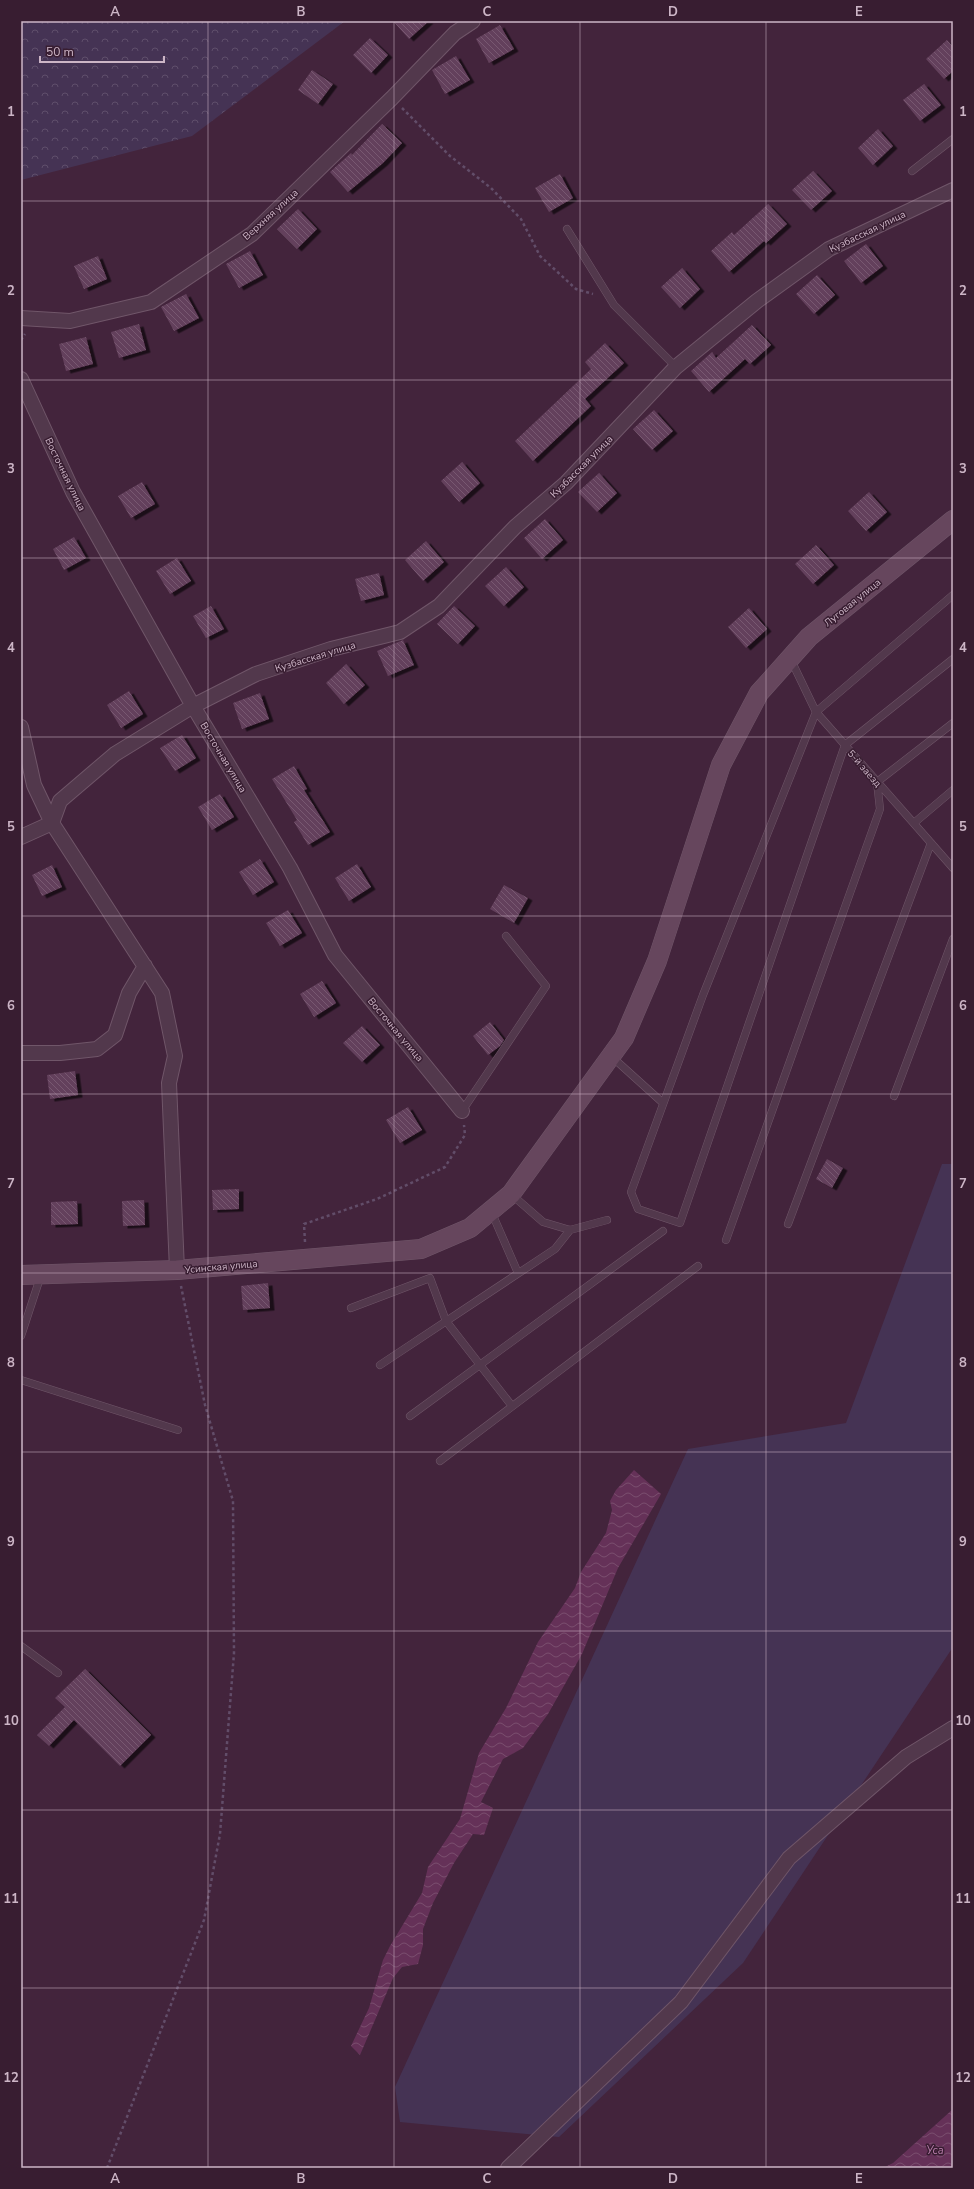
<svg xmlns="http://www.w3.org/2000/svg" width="974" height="2189" font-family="'Nunito Sans',sans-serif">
	<defs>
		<pattern id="forest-crowns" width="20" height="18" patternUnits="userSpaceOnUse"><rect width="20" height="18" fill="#453354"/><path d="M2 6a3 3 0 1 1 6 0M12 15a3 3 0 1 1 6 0" fill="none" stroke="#5f4e6b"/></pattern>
		<pattern id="water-waves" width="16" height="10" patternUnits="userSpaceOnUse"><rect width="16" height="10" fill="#653158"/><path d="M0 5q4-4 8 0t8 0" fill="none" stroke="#7a4d6e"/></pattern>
		<pattern id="building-back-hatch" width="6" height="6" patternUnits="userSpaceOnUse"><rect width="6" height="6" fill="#63405b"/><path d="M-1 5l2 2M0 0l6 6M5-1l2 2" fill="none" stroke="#785971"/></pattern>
		<filter id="shadow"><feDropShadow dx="4.5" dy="2.5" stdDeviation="0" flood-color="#0009"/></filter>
	</defs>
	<rect width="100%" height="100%" fill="#43243c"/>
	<path fill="url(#forest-crowns)" d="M21 21H345L192 136 21 180Z"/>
	<path fill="#453354" d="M942 1164H953V1647L743 1963 559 2137 400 2122 395 2087 688 1449 846 1423Z"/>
	<path fill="url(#water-waves)" d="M634 1470 661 1494 618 1568 582 1654 548 1714 523 1748 503 1759 481 1802 493 1808 484 1835 473 1834 454 1863 433 1903 423 1929V1945L418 1964 402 1967 393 1978 360 2055 351 2046 369 2008 383 1960 390 1946 422 1893 428 1867 460 1819 479 1753 506 1708 538 1642 575 1588 581 1572 606 1533 612 1510 610 1501 616 1490Z
		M953 2109V2168H883L893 2163Z"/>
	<path fill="url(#building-back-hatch)" filter="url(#shadow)" d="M393 21H429L409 39Z
		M500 25 514 49 489 63 476 39Z
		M370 38 388 55 371 73 353 55Z
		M947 40 953 47V71L944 79 926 59Z
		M456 56 470 80 445 94 432 70Z
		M312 70 333 84 318 104 298 90Z
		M924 84 941 105 920 121 903 100Z
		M382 124 402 143 383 163 348 192 330 172 351 153 352 155Z
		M878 129 893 146 873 165 858 148Z
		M813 171 832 191 811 210 792 190Z
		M560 174 573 198 549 212 535 188Z
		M768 204 787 224 766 243 764 241 729 272 711 251 732 232 734 235Z
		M298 209 317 229 297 249 277 229Z
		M866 244 883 266 861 283 844 261Z
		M250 251 263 275 239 288 226 264Z
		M98 256 107 279 84 289 74 266Z
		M682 268 700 289 680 308 661 287Z
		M817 275 835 295 814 314 796 294Z
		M186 294 199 318 174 331 161 307Z
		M139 324 146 350 119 358 111 332Z
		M752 325 771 345 750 364 745 359 709 392 691 371 712 352 716 358Z
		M86 337 93 364 66 371 59 344Z
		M605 343 624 363 585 399 591 406 533 461 515 441 591 369 585 362Z
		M654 410 673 431 652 450 633 429Z
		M462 462 480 483 459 502 441 481Z
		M599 473 617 493 597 512 578 492Z
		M142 482 155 504 131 518 118 496Z
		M869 492 887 512 866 531 848 511Z
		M545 519 563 540 542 559 524 538Z
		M74 537 86 558 64 570 53 549Z
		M426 541 444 562 423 581 405 560Z
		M816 545 834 565 813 584 795 564Z
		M177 558 191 581 170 594 156 571Z
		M506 567 524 587 504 606 485 586Z
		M379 573 384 595 361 601 355 579Z
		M211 606 224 629 206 638 193 616Z
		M454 606 475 626 458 644 437 624Z
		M749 608 767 629 746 648 728 627Z
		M403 640 414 665 388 676 377 651Z
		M346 664 365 685 344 704 326 683Z
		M129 691 143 714 121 728 107 705Z
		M260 693 269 719 242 729 233 703Z
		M182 735 196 758 175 771 160 748Z
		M294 766 307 789 304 790 330 832 308 845 294 822 297 820 272 779Z
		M220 794 234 817 212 830 198 807Z
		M260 859 274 882 253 895 239 872Z
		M357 864 371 887 349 901 335 878Z
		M52 865 62 887 42 896 32 875Z
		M504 885 528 898 514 923 490 909Z
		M288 910 302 933 280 946 266 923Z
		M322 981 336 1003 314 1017 300 994Z
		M490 1022 504 1040 500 1046 488 1055 473 1036Z
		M362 1026 380 1045 362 1062 343 1043Z
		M75 1071 78 1095 50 1099 47 1075Z
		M408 1107 422 1130 400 1143 386 1120Z
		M827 1159 843 1168 832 1188 816 1179Z
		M239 1189V1209L213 1210 212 1190Z
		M144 1200 145 1225 123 1226 122 1201Z
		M77 1201 78 1224 51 1225V1202Z
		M268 1283 270 1308 243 1310 241 1286Z
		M85 1669 151 1735 120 1766 74 1720 49 1746 37 1735 65 1707 55 1698Z"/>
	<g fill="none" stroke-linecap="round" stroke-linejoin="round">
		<g stroke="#705669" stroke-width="8">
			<path id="lane" d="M912 171 953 139
				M567 229 614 305 676 367
				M953 595 816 712 703 995 631 1192 638 1209 680 1223 845 745 953 659
				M791 660 816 712 953 868
				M914 823 953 790
				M611 1056 663 1103
				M894 1096 953 939
				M462 1111 546 986 506 936
				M511 1194 543 1222 570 1230 607 1220
				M491 1211 518 1273
				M788 1224 931 843
				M726 1240 880 809 877 782 953 723
				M351 1308 430 1278 446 1321 512 1406
				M21 1336 41 1275
				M380 1365 555 1249 570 1230
				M21 1380 178 1430
				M410 1416 663 1231
				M440 1461 698 1266
				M21 1646 58 1673"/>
		</g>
		<g stroke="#705669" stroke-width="16">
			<path id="street" d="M21 318 70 321 151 302 252 234 392 98 455 33 473 21
				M21 379 73 492 193 706 290 868 335 955 462 1111
				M21 727 34 785 52 823 162 993 175 1056 169 1083 177 1270
				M52 823 60 801 115 754 193 706 256 674 331 649 400 632 439 606 515 527 566 483 676 367 757 301 829 249 953 190
				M21 837 52 823
				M21 1053H60L97 1049 115 1035 129 993 145 966
				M508 2168 681 2002 789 1858 906 1757 953 1728"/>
		</g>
		<g stroke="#705669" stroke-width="20">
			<path id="secondary" d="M21 1275 177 1270 421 1249 470 1228 511 1194 624 1038 657 961 721 765 759 693 809 637 953 520"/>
		</g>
		<path stroke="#624d69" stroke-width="2.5" stroke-dasharray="3 3" stroke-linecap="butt" d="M402 108 450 156 491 188 521 219 540 256 576 289 593 294
			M21 340 25 334
			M305 1242 304 1224 377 1199 445 1167 465 1135 464 1125
			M107 2168 204 1920 220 1834 234 1653 233 1501 205 1405 181 1286"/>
		<use href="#lane" stroke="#52384c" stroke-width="7"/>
		<use href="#street" stroke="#52384c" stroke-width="14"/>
		<use href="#secondary" stroke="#66465d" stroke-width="19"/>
	</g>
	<path fill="none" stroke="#ccb5c6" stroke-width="1" stroke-opacity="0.55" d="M208 21V2168M394 21V2168M580 21V2168M766 21V2168M21 201H953M21 380H953M21 558H953M21 737H953M21 916H953M21 1094H953M21 1273H953M21 1452H953M21 1631H953M21 1810H953M21 1988H953"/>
	<g text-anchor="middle" stroke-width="3" stroke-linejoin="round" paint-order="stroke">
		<g font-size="10" fill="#ccb5c6" stroke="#381d31">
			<text transform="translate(270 214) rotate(-42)" y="4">Верхняя улица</text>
			<text transform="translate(867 231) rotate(-26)" y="4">Кузбасская улица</text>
			<text transform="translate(581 466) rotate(-45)" y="4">Кузбасская улица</text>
			<text transform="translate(66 474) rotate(64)" y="4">Восточная улица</text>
			<text transform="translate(852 602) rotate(-39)" y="4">Луговая улица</text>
			<text transform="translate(315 656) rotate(-17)" y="4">Кузбасская улица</text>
			<text transform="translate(224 757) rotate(59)" y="4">Восточная улица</text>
			<text transform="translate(865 768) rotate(49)" y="4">5-й заезд</text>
			<text transform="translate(396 1029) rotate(50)" y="4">Восточная улица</text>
			<text transform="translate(221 1266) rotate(-5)" y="4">Усинская улица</text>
		</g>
		<g font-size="11" font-style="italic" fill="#b67ba9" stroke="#381d31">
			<text x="935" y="2154">Уса</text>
		</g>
	</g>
	<rect width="974" height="2189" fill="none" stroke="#381d31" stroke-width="44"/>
	<path d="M40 56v6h124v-6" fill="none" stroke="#ccb5c6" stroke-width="2"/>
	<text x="46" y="56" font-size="12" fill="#ccb5c6" stroke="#381d31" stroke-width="3" paint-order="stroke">50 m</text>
	<rect x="22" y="22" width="930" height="2145" fill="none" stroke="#ccb5c6" stroke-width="1.5"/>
	<g font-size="13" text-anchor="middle" font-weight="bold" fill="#ccb5c6">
		<text x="115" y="16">A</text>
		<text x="301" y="16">B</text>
		<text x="487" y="16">C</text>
		<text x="673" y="16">D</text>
		<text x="859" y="16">E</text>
		<text x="11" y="116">1</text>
		<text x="963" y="116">1</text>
		<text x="11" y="295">2</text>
		<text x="963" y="295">2</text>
		<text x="11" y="473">3</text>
		<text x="963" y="473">3</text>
		<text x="11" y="652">4</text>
		<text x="963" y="652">4</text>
		<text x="11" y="831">5</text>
		<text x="963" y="831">5</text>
		<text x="11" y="1010">6</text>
		<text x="963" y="1010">6</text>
		<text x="11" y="1188">7</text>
		<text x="963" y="1188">7</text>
		<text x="11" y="1367">8</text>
		<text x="963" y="1367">8</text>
		<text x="11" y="1546">9</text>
		<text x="963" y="1546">9</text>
		<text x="11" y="1725">10</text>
		<text x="963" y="1725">10</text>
		<text x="11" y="1903">11</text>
		<text x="963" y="1903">11</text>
		<text x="11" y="2082">12</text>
		<text x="963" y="2082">12</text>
		<text x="115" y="2183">A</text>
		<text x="301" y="2183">B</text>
		<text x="487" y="2183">C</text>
		<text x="673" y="2183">D</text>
		<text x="859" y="2183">E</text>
	</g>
</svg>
